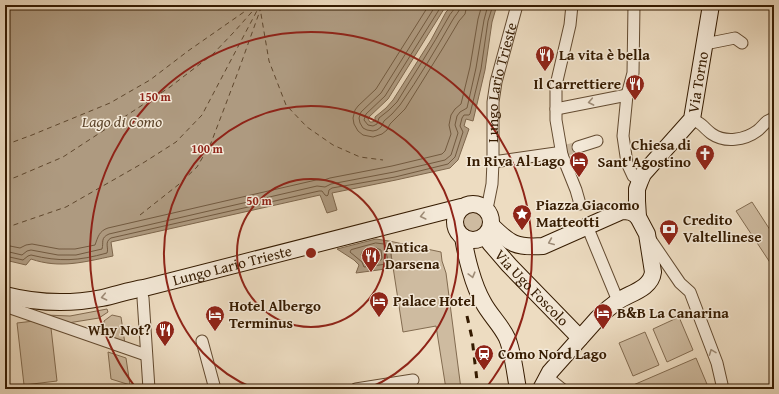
<svg xmlns="http://www.w3.org/2000/svg" width="779" height="394" font-family="'Gentium Book Plus',serif">
	<rect width="100%" height="100%" fill="#eddcc1"/>
	<filter id="stains"><feTurbulence type="fractalNoise" baseFrequency=".005" numOctaves="4"/><feColorMatrix values="0 0 0 0 .2 0 0 0 0 .09 0 0 0 0 .02 0 0 0 .5 -.17"/></filter>
	<radialGradient id="worn" r=".72"><stop offset=".6" stop-color="#630" stop-opacity="0"/><stop offset="1" stop-color="#630" stop-opacity=".3"/></radialGradient>
	<path fill="#cebba0" stroke="#826b50" d="M752 202 774 236V261L771 264 736 211Z
		M461 223a12 12 0 1 1 24 0a12 12 0 1 1-24 0Z
		M389 241 441 252 442 261 446 273 461 389H446L436 326 403 332Z
		M107 309 108 312 99 318 68 323 46 315 70 316Z
		M112 315 121 317 125 344 106 338 104 321Z
		M679 317 693 350 667 362 653 329Z
		M34 321 51 328 57 381 24 385 17 323Z
		M645 332 659 365 633 376 619 343Z
		M108 352 126 358 130 385 111 379Z
		M696 358 709 389H624Z"/>
	<path fill="#ae9a80" stroke="#7e674d" d="M5 5H448L444 9 388 99 369 117 368 119 370 122H372L375 121V117L386 108 393 100 431 40 446 12 453 5H497L492 22 485 70 473 121 466 119 464 126 469 129 458 160 450 168 396 180 332 193 337 210 327 213 320 195 111 242 113 256C84 262 60 269 31 259L26 265 5 260Z
		M376 239 389 241 393 268 356 273 359 265 354 260 337 249Z"/>
	<g fill="none" stroke-linecap="round" stroke-linejoin="round">
		<path stroke="#725a40" stroke-width="1" d="M429 5 376 89 358 106 355 110 353 118 354 124 358 131 363 135 373 137 382 134 387 130 390 124 405 109 443 48 459 21 465 14 467 5
			M436 5 381 93 361 112 359 118 360 123 363 128 367 130 373 131 377 130 381 127 384 121 392 114 400 105C419 78 436 49 452 21 455 15 460 12 461 5
			M442 5 385 96 366 114 364 120 368 125 373 126 377 124 379 118 389 110 397 102C414 74 432 47 448 18 450 13 455 10 456 5
			M376 243 384 244 385 245 388 262 387 264 364 267 362 262 350 252 351 250Z
			M5 245 20 248 26 245 32 244 59 249H75L95 245C98 237 99 231 108 228L316 180H324L330 178 392 166 442 154 445 151 451 134 449 125 451 115 455 109 461 104 470 67 478 19 482 5
			M376 248 381 250 382 258 381 260 368 262 361 255 362 252Z
			M5 251 22 255 27 251 31 250 58 255H76L102 249C104 242 100 238 109 234L317 186 325 187 331 184 394 172 445 160 451 155 458 133 455 125 457 116 460 112 467 108 476 68 484 20 488 5
			M5 256 23 260 28 256 31 255C60 262 78 261 107 253 109 248 104 242 111 238L319 191H322L325 195 327 196 328 195 329 190 332 188 395 177 448 164 455 157 463 132 460 126 462 118 464 115H469L470 114 481 69 488 21 493 5"/>
		<path stroke="#5f472d" stroke-width="1" stroke-dasharray="5 4" stroke-linecap="butt" d="M263 5 261 14 269 61 286 105 307 127 333 145 360 157 383 160
			M5 145 32 135 110 103 150 80 188 51 254 5
			M5 181 16 177 63 157 170 87 213 54 234 32 258 5
			M140 215 178 185 197 167 211 143 238 72 262 5
			M5 228 66 207 143 163 176 142 202 115 260 5"/>
		<path stroke="#c8b59b" stroke-width="11" stroke-dasharray="11 5.5" stroke-linecap="butt" d="M567 150 578 147"/>
		<g stroke="#634b31" stroke-width="13">
			<g id="street">
				<path d="M572 5 570 25 556 85V120L562 155 576 190 580 204"/>
				<path d="M634 5 633 73 627 95 623 136 627 163 633 176 640 181"/>
				<path d="M705 42 710 43 735 38 742 43"/>
				<path d="M556 109 627 95"/>
				<path d="M692 119C696 121 700 123 703 126 706 129 709 132 712 134 725 143 745 140 757 131 763 127 766 119 774 119"/>
				<path d="M578 147 597 141"/>
				<path d="M493 162 556 153 562 155"/>
				<path id="s1" d="M487 209 492 184 493 162V102L496 82 517 5"/>
				<path d="M587 226 618 301"/>
				<path d="M650 239 680 283 690 292 717 363 723 389"/>
				<path d="M143 298 149 389"/>
				<path d="M5 306 146 355"/>
				<path d="M202 341 215 389"/>
				<path d="M547 377 562 389"/>
				<path d="M356 389 413 380"/>
			</g>
		</g>
		<g stroke="#351b01" stroke-width="18">
			<g id="secondary">
				<circle cx="473" cy="222" r="18"/>
				<path d="M491 225C510 244 516 248 543 246L622 211C629 211 633 212 638 217"/>
				<path id="s2" d="M486 235 490 243 509 265 580 338"/>
				<path d="M463 237C466 256 473 285 483 302 489 314 501 325 507 338 513 352 515 373 518 389"/>
				<path id="s3" d="M5 295C36 303 71 304 102 298 116 295 130 290 144 288L461 207"/>
				<path id="s4" d="M541 389 550 372 598 318C604 312 611 306 618 301 630 293 651 289 653 272L647 234 638 217 637 201V189L640 181 643 174 692 119 711 5"/>
			</g>
		</g>
		<use href="#street" stroke="#f3e8d7" stroke-width="11"/>
		<use href="#secondary" stroke="#f3e8d7" stroke-width="16"/>
		<path stroke="#351b01" stroke-width="3" stroke-dasharray="7 7" stroke-linecap="butt" d="M467 316 472 338 478 389"/>
	</g>
	<defs><path id="oneway-chevron" d="M-2-3.5L2.5 0L-2 3.5" fill="none" stroke-width="1.6" stroke-linecap="round" stroke-linejoin="round"/></defs>
	<g stroke="#9e8c77">
		<use href="#oneway-chevron" transform="translate(591 102) rotate(169)"/>
		<use href="#oneway-chevron" transform="translate(423 216) rotate(166)"/>
		<use href="#oneway-chevron" transform="translate(551 242) rotate(157)"/>
		<use href="#oneway-chevron" transform="translate(472 275) rotate(75)"/>
		<use href="#oneway-chevron" transform="translate(104 297) rotate(168)"/>
		<use href="#oneway-chevron" transform="translate(712 352) rotate(-111)"/>
	</g>
	<g fill="none" stroke="#8f2418" stroke-width="2">
		<circle cx="311" cy="253" r="74"/>
		<path d="M255 389A147 147 0 1 1 367 389"/>
		<path d="M136 388A221 221 0 1 1 486 388"/>
	</g>
	<defs>
		<g id="restaurant-pin" transform="scale(1)"><path d="M0 17L-7.5 6A9.5 9.5 0 1 1 7.5 6Z" fill="#8f2418" stroke="#f3e8d7"/><path d="M-5-6h1v4h1v-4h1v4h1v-4h1v5L-1.5 .5V6h-2V.5L-5-1ZM5-6V6H3V1.5H1.5Q1.5-4 5-6Z" fill="#fff"/></g>
		<g id="church-pin" transform="scale(1)"><path d="M0 17L-7.5 6A9.5 9.5 0 1 1 7.5 6Z" fill="#8f2418" stroke="#f3e8d7"/><path d="M-1.2-6h2.4v3.5h3.3v2.4h-3.3V6h-2.4V-.1h-3.3v-2.4h3.3Z" fill="#fff"/></g>
		<g id="hotel-pin" transform="scale(1)"><path d="M0 17L-7.5 6A9.5 9.5 0 1 1 7.5 6Z" fill="#8f2418" stroke="#f3e8d7"/><path d="M-6-4.5h1.5V1H6V5H4.5V3h-9V5H-6ZM-4 0a1.8 1.8 0 1 1 3.6 0ZM.5 0V-2.5h3Q6-2.5 6 0Z" fill="#fff"/></g>
		<g id="sight-pin" transform="scale(1)"><path d="M0 17L-7.5 6A9.5 9.5 0 1 1 7.5 6Z" fill="#8f2418" stroke="#f3e8d7"/><path d="M0-6L1.8-2.2L6-1.7L2.9 1.2L3.7 5.4L0 3.3L-3.7 5.4L-2.9 1.2L-6-1.7L-1.8-2.2Z" fill="#fff"/></g>
		<g id="bank-pin" transform="scale(1)"><path d="M0 17L-7.5 6A9.5 9.5 0 1 1 7.5 6Z" fill="#8f2418" stroke="#f3e8d7"/><path d="M-6-4H6V4H-6ZM0-2.3a2.3 2.3 0 1 0 0 4.6a2.3 2.3 0 1 0 0-4.6Z" fill="#fff"/></g>
		<g id="station-pin" transform="scale(1)"><path d="M0 17L-7.5 6A9.5 9.5 0 1 1 7.5 6Z" fill="#8f2418" stroke="#f3e8d7"/><path d="M-3-6H3Q5-6 5-4V2Q5 4 3 4L4.5 6H3L1.5 4h-3L-3 6H-4.5L-3 4Q-5 4-5 2V-4Q-5-6-3-6ZM-3.5-4v3h7v-3ZM-3.5 1v1.5H-2V1ZM2 1v1.5H3.5V1Z" fill="#fff"/></g>
	</defs>
	<g fill-rule="evenodd">
		<use href="#restaurant-pin" x="545" y="55"/>
		<use href="#restaurant-pin" x="635" y="84"/>
		<use href="#church-pin" x="705" y="154"/>
		<use href="#hotel-pin" x="579" y="161"/>
		<use href="#sight-pin" x="522" y="214"/>
		<use href="#bank-pin" x="669" y="229"/>
		<use href="#restaurant-pin" x="371" y="256"/>
		<use href="#hotel-pin" x="379" y="301"/>
		<use href="#hotel-pin" x="603" y="313"/>
		<use href="#hotel-pin" x="215" y="315"/>
		<use href="#restaurant-pin" x="165" y="330"/>
		<use href="#station-pin" x="484" y="354"/>
	</g>
	<g text-anchor="middle" stroke-width="3" stroke-linejoin="round" paint-order="stroke">
		<g font-size="15" font-weight="bold" fill="#351b01" stroke="#f3e8d7" text-anchor="start">
			<text x="559" y="60">La vita è bella</text>
			<text x="621" y="89" text-anchor="end">Il Carrettiere</text>
			<text x="691" y="150" text-anchor="end">Chiesa di<tspan x="691" dy="17">Sant'Agostino</tspan></text>
			<text x="565" y="166" text-anchor="end">In Riva Al Lago</text>
			<text x="536" y="210">Piazza Giacomo<tspan x="536" dy="17">Matteotti</tspan></text>
			<text x="683" y="225">Credito<tspan x="683" dy="17">Valtellinese</tspan></text>
			<text x="385" y="252">Antica<tspan x="385" dy="17">Darsena</tspan></text>
			<text x="393" y="306">Palace Hotel</text>
			<text x="229" y="311">Hotel Albergo<tspan x="229" dy="17">Terminus</tspan></text>
			<text x="617" y="318">B&amp;B La Canarina</text>
			<text x="151" y="335" text-anchor="end">Why Not?</text>
			<text x="498" y="359">Como Nord Lago</text>
		</g>
		<g font-size="15" fill="#351b01" stroke="#f3e8d7">
			<text dy="5" stroke="none"><textPath href="#s4" startOffset="378">Via Torno</textPath></text>
			<text dy="5" stroke="none"><textPath href="#s1" startOffset="128">Lungo Lario Trieste</textPath></text>
			<text dy="5" stroke="none"><textPath href="#s3" startOffset="232">Lungo Lario Trieste</textPath></text>
			<text dy="5" stroke="none"><textPath href="#s2" startOffset="70">Via Ugo Foscolo</textPath></text>
		</g>
		<g font-size="16" font-style="italic" fill="#5f472d" stroke="#f3e8d7">
			<text x="122" y="127">Lago di Como</text>
		</g>
	</g>
	<circle cx="311" cy="253" r="6" fill="#8f2418" stroke="#f3e8d7" stroke-width="2"/>
	<g font-size="12" text-anchor="middle" font-weight="bold" fill="#8f2418" stroke="#f3e8d7" stroke-width="3" stroke-linejoin="round" paint-order="stroke">
		<text x="155" y="101">150 m</text>
		<text x="207" y="153">100 m</text>
		<text x="259" y="205">50 m</text>
	</g>
	<rect width="779" height="394" fill="none" stroke="#eddcc1" stroke-width="20"/>
	<rect x="6" y="6" width="767" height="382" fill="none" stroke="#351b01" stroke-width="2"/>
	<rect x="10" y="10" width="759" height="374" fill="none" stroke="#351b01"/>
	<rect width="100%" height="100%" filter="url(#stains)"/>
	<rect width="100%" height="100%" fill="url(#worn)"/>
</svg>
